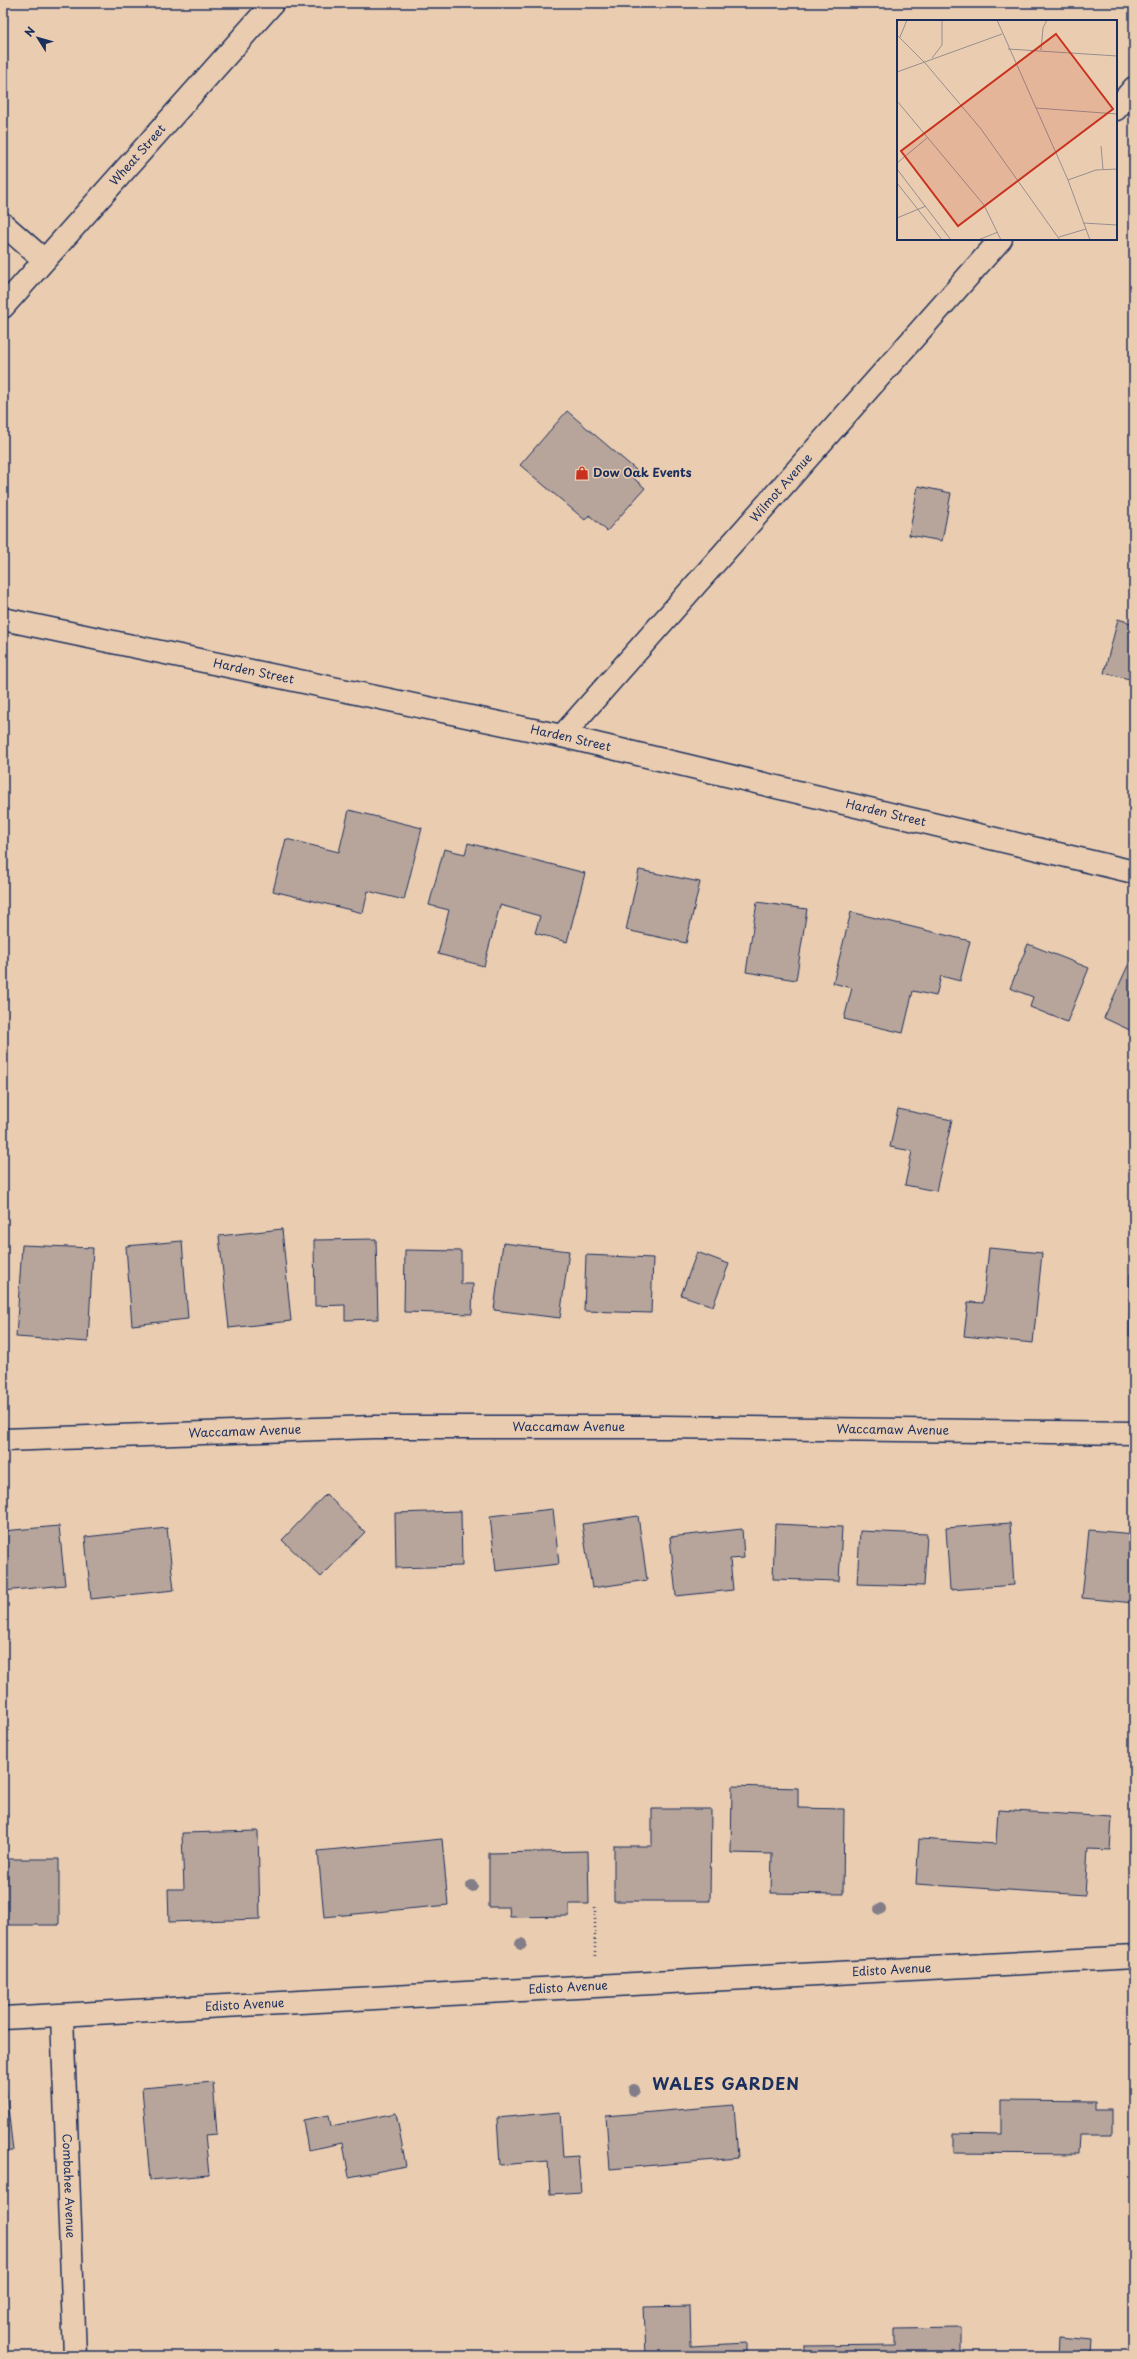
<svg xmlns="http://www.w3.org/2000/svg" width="1137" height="2359" font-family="'Playpen Sans',sans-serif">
	<rect width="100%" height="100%" fill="#eacdb1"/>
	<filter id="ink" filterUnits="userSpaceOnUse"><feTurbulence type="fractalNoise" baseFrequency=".025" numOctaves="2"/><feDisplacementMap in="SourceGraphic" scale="8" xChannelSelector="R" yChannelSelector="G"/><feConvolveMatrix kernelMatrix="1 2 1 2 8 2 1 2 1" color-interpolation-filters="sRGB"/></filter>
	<g filter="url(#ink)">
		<path fill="#b7a59c" stroke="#1b2f5e" d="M567 411 636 470 631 476 645 488 607 531 589 515 585 520 520 465Z
			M918 486 951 493 942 541 909 535Z
			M1118 619 1134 624V680L1104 673Z
			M349 810 422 828 404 900 368 891 363 913 273 891 286 839 339 852Z
			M468 843 585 873 567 942 535 933 540 916 500 905 484 966 438 954 449 910 429 905 444 849 465 854Z
			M639 870 700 882 686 943 626 930Z
			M757 902 807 909 796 980 746 972Z
			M851 912 970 941 960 981 941 976 936 996 913 991 903 1033 844 1019 852 988 833 983Z
			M1028 944 1089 968 1067 1022 1030 1007 1033 997 1010 988Z
			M1130 961 1134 963V1032L1104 1018Z
			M898 1109 952 1120 936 1191 905 1185 912 1151 890 1147Z
			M282 1229 291 1321 229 1328 219 1236Z
			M376 1239 378 1319 345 1320V1305L315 1306 314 1240Z
			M182 1241 188 1319 132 1325 126 1246Z
			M503 1243 569 1251 560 1318 494 1310Z
			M22 1245 93 1248 88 1342 16 1337Z
			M989 1248 1042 1253 1033 1343 964 1336 968 1302 983 1303Z
			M405 1250 461 1251V1284H473L472 1314 404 1312Z
			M697 1252 729 1264 713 1306 681 1295Z
			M586 1255 653 1258 651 1313 584 1311Z
			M1130 1274H1134V1336H1129Z
			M326 1494 365 1532 321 1577 282 1540Z
			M553 1509 559 1564 496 1571 490 1516Z
			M461 1511 462 1566 396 1568 395 1513Z
			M638 1516 647 1580 592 1588 582 1524Z
			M1010 1523 1014 1585 950 1590 946 1528Z
			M775 1524 842 1527 839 1581 773 1579Z
			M59 1526 65 1585 3 1591V1531Z
			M167 1528 174 1590 91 1599 85 1537Z
			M742 1529 744 1558 730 1559 733 1590 676 1596 670 1537Z
			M1089 1530 1134 1534V1603L1082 1598Z
			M860 1531 927 1534 924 1586 857 1584Z
			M732 1786 798 1788V1808L844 1809 843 1894 771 1893 772 1854 731 1853Z
			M652 1809H711L710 1901H614V1846H652Z
			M998 1810 1112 1817 1110 1850 1088 1849 1085 1895 916 1884 919 1839 996 1844Z
			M258 1831 260 1919 169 1922 168 1889H184L182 1833Z
			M442 1839 448 1905 324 1917 318 1851Z
			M588 1851 589 1904H569V1916L510 1917 509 1907H489V1853Z
			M3 1859H59V1925H3Z
			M213 2082 217 2134 205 2135 209 2175 150 2180 142 2088Z
			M6 2090 13 2151 3 2152V2091Z
			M1001 2100 1097 2101V2109H1112V2135H1080L1079 2154 953 2153V2133L1001 2134Z
			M734 2105 738 2158 610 2169 606 2116Z
			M560 2112 563 2157 578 2156 581 2192 550 2194 548 2161 500 2165 497 2118Z
			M396 2113 406 2166 349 2177 343 2143 308 2150 303 2120 329 2115 331 2126Z
			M690 2306 691 2346 746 2343V2356H646L644 2307Z
			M961 2328V2356H805V2346L895 2345V2329Z
			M1059 2336 1089 2339 1088 2356H1058Z"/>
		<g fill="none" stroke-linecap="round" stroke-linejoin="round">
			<g stroke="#1b2f5e" stroke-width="25">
				<g id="street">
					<path d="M1116 109 1134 88"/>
					<path d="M3 224 44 260"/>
					<path id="s1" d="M3 307 273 3"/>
					<path id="s2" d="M562 736 1001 239"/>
					<path id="s3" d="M3 1440 374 1427H664L1134 1433"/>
					<path id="s4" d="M62 2016 75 2356"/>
					<path id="s5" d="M3 2018 1134 1957"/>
				</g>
			</g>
			<g stroke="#1b2f5e" stroke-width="25">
				<g id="secondary">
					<path id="s6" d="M3 619 562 736 1134 872"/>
				</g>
			</g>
			<path stroke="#1b2f5e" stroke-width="2.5" stroke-dasharray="1 3" stroke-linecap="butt" d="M595 1956V1906"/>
			<use href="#street" stroke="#eacdb1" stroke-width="22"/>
			<use href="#secondary" stroke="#eacdb1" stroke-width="22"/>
		</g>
		<g fill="#827d87">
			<circle cx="472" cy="1886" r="6"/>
			<circle cx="880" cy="1909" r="6"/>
			<circle cx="521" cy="1944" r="6"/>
			<circle cx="634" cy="2090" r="6"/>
		</g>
	</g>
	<defs>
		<g id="shop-bare" transform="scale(1.08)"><path d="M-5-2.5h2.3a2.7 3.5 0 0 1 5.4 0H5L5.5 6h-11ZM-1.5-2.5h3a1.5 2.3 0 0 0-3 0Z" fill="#c8321e" stroke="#eacdb1" stroke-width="2.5" paint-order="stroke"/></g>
	</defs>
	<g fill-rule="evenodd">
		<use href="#shop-bare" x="582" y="473"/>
	</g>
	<g text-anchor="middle" stroke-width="3" stroke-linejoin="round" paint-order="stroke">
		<g font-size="12" fill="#1b2f5e" stroke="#eacdb1">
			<text dy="4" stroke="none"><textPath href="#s1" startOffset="203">Wheat Street</textPath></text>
			<text dy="4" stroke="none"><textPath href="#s2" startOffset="331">Wilmot Avenue</textPath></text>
			<text dy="4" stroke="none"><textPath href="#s6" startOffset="256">Harden Street</textPath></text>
			<text dy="4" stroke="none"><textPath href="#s6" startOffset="580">Harden Street</textPath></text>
			<text dy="4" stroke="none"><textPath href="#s6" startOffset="904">Harden Street</textPath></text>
			<text dy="4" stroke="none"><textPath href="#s3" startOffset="566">Waccamaw Avenue</textPath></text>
			<text dy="4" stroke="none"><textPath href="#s3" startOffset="890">Waccamaw Avenue</textPath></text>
			<text dy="4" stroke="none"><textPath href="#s3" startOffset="242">Waccamaw Avenue</textPath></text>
			<text dy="4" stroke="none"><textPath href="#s5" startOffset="890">Edisto Avenue</textPath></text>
			<text dy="4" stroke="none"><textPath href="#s5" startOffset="566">Edisto Avenue</textPath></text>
			<text dy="4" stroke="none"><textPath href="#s5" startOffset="242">Edisto Avenue</textPath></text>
			<text dy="4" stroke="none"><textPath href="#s4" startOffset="170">Combahee Avenue</textPath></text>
		</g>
		<g font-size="12" font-weight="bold" fill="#1b2f5e" stroke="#eacdb1" text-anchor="start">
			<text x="593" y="477">Dow Oak Events</text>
		</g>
		<g font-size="16" font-weight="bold" letter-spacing="1" fill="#1b2f5e" stroke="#eacdb1">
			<text x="726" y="2090">WALES GARDEN</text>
		</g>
	</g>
	<g transform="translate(897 20)">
		<rect width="220" height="220" fill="#eacdb1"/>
		<path fill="none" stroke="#978e90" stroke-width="1" d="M100 0 171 160 193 220M0 15 29 44 84 109 163 220M3 17 10 0M111 29 220 36M144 30 146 8 150 0M35 38 45 25V0M0 52 105 14M0 81 87 185 104 220M139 88 220 94M204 126 206 149M0 143 30 118M0 149 54 220M171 160 199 150 220 149M0 163 45 220M0 198 29 186M186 203 220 205M162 217 189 209M81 220 101 212"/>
		<path fill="#c8321e" fill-opacity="0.15" stroke="#c8321e" stroke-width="2" d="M159 14 216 89 61 206 4 131Z"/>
		<rect width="220" height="220" fill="none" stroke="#1b2f5e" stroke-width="2"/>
	</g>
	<rect width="1137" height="2359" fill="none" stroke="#eacdb1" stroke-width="16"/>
	<rect x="8" y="8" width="1121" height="2343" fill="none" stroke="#1b2f5e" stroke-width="1.5" filter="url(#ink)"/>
	<g transform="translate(38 38) rotate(307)" stroke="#eacdb1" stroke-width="3" paint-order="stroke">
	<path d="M0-3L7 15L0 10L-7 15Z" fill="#1b2f5e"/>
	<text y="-6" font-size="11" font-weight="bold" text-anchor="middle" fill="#1b2f5e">N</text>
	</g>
</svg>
